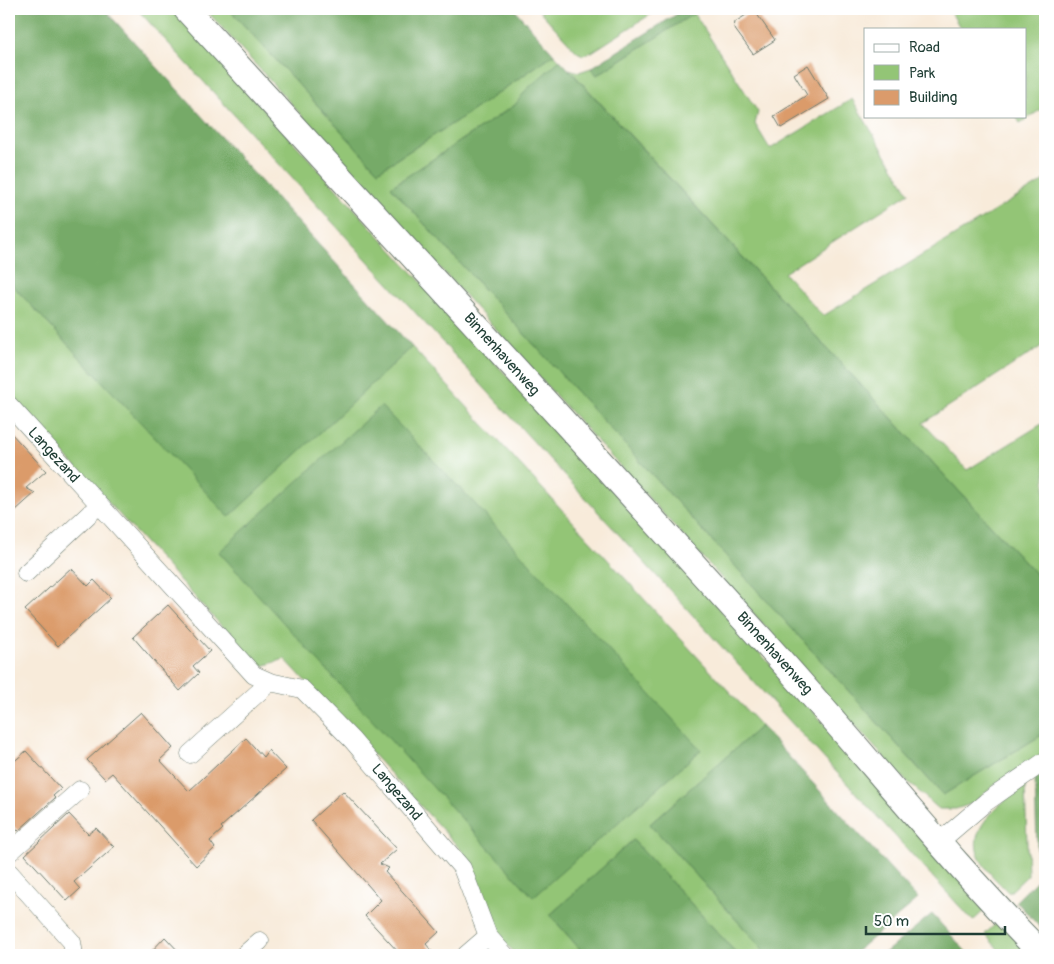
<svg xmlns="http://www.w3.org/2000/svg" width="1054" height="964" font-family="Pangolin,sans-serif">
	<rect width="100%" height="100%" fill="#fff"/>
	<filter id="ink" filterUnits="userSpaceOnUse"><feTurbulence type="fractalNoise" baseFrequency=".02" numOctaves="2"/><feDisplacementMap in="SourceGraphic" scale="10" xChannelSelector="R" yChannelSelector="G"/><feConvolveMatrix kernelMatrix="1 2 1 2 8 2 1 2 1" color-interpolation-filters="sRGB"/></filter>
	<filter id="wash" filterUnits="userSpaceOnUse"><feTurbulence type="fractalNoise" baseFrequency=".0096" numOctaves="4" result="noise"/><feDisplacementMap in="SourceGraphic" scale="20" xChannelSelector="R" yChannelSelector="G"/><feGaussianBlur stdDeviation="1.12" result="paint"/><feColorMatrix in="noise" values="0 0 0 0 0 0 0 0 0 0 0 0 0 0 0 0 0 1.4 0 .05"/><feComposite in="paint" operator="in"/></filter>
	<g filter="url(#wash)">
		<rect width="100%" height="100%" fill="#f8ebda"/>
		<path fill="#93c576" stroke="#598155" d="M137 9H172L990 905 973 921Z
			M205 9H229L378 171 469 113 554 54 560 60 515 105 391 187 943 795 1045 733V753L992 787 974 803 956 809H939L900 775Z
			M538 9H659L592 52 583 55 577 52Z
			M949 9H1045V107L1020 123 1016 116H1025V29H961Z
			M694 13 758 112 755 124 770 149 852 99 909 193 784 273 823 316 1045 180V344L923 423 967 470 1045 422V584L569 69 579 72 591 68 597 75Z
			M9 265 13 286 229 516 412 347 761 726 650 824 768 955H738L633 840 550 915 585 955H517L487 926 463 852 285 659 259 667 9 394Z
			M1025 785 1028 875 1009 893C999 883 983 868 978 854 968 825 1005 800 1025 785Z
			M1002 918 1036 955H1003L985 934Z"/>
		<path fill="#76aa67" stroke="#4a744e" d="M9 9H104L412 347 229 517 13 286 9 265Z
			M229 9H514L554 54 469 113 378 171Z
			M685 9H701L597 75 591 68Z
			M560 60 1045 584V733L943 795 391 187 515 105 526 90Z
			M381 406 476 505 701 750 533 897 219 552Z
			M761 726 918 899 852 955H768L650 824Z
			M1045 772V933L1016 901 1038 879 1035 778Z
			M633 840 738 955H585L550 915Z
			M932 914 969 955H882L887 951Z"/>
		<g id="blocks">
			<path fill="#db9b6b" d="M754 10 775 40 753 54 734 28 735 22Z
				M808 65 829 99 781 128 774 116 807 95 794 74Z
				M9 431 46 471 26 488 35 493 15 511 9 504Z
				M71 568 88 586 94 580 111 598 58 646 25 610Z
				M168 605 210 651 193 666 199 673 180 691 133 637Z
				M141 712 173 748 160 760 189 791 246 738 263 757 268 750 286 769 221 827 223 829 210 841 215 848 196 866 112 773 105 779 87 760Z
				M26 751 61 789 53 796 55 798 18 831 9 822V766Z
				M343 791 397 849 380 864 389 868 385 872 439 932 426 944 435 955H401L365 916 381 900 311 820Z
				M69 814 88 834 96 828 114 847 74 882 80 889 67 901 25 855Z
				M165 937 182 955H148Z"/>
		</g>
	</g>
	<g filter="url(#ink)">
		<use href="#blocks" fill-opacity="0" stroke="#6b7a6e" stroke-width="1"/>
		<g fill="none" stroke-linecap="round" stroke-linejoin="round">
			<g stroke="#6b7a6e" stroke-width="19">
				<path id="street" d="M9 405 254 675 270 682 302 689 352 740 462 868 488 936 505 955
					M26 573 99 505
					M190 754 270 682
					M938 843 986 802 1045 761
					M9 853 80 790
					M9 872 72 942 74 955
					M244 955 260 941
					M466 955 488 936"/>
			</g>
			<g stroke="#6b7a6e" stroke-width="27">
				<path id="secondary" d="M186 9C379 220 574 431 766 644 860 747 945 856 1043 955"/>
			</g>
			<use href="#street" stroke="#fff" stroke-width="18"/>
			<use href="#secondary" stroke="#fff" stroke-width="25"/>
		</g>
	</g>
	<g text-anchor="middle" stroke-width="4" stroke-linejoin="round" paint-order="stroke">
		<g font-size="15" fill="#1f3d34" stroke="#fff">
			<text transform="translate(502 354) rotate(48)" y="5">Binnenhavenweg</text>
			<text transform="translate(54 455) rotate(48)" y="5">Langezand</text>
			<text transform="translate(775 653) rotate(48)" y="5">Binnenhavenweg</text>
			<text transform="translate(397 792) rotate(50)" y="5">Langezand</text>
		</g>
	</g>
	<rect width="1054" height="964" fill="none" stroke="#fff" stroke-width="30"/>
	<rect x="864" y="28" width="162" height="90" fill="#ffffff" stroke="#a5b1ae"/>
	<rect x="874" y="44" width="25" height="8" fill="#ffffff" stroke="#a5b1ae"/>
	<text x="909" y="52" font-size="15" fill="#1f3d34">Road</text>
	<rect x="874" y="65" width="25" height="15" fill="#93c576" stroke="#a5b1ae"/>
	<text x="909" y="78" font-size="15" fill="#1f3d34">Park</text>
	<rect x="874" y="90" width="25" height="15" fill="#db9b6b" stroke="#a5b1ae"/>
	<text x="909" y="102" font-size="15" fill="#1f3d34">Building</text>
	<path d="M866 926v8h139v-8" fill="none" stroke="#1f3d34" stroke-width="2.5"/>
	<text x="874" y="926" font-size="15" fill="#1f3d34" stroke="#ffffff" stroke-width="4" paint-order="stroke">50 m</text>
</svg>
